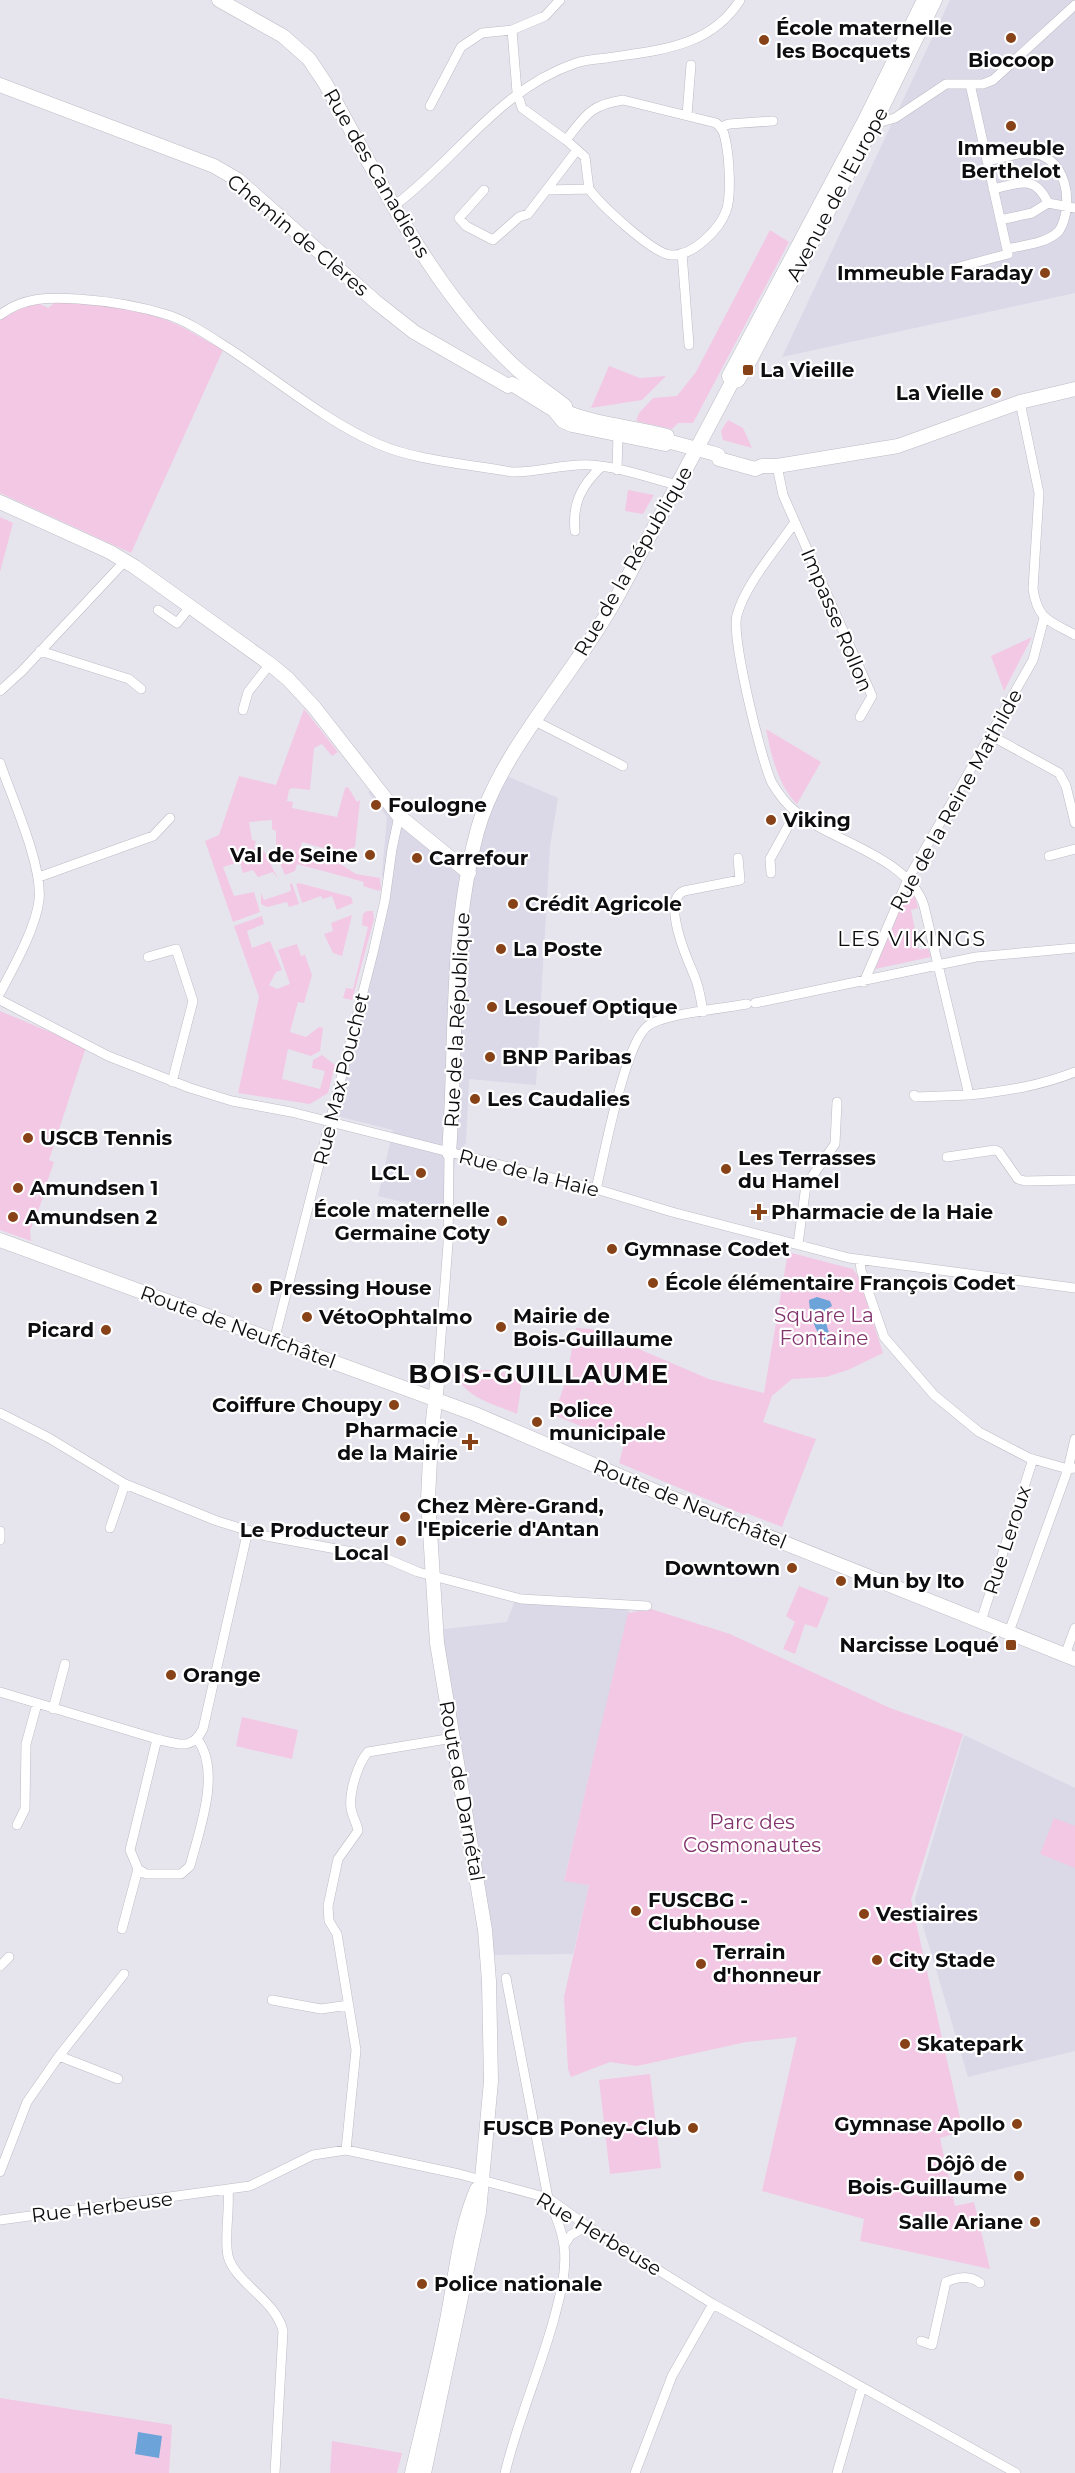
<svg xmlns="http://www.w3.org/2000/svg" width="1075" height="2473" font-family="Montserrat,sans-serif">
	<rect width="100%" height="100%" fill="#e6e5ee"/>
	<path fill="#dbd8e8" d="M950 0H1075V293L782 357Z
		M502 774 558 798 550 846 536 1085 469 1079 466 1143 456 1155 449 1213 378 1196 393 1130 333 1115 387 900 382 874 387 817 368 792 378 785 400 814 468 874Z
		M515 1600 630 1608 564 1880 589 1885 573 1954 491 1955 436 1630 507 1622Z
		M964 1735 1075 1788V2051L968 2077 915 1899Z"/>
	<path fill="#f3c8e4" d="M770 230 789 242 693 423H678L672 429 636 421 639 413 653 398 677 396 696 372Z
		M72 300C108 306 145 310 178 325 193 332 208 342 223 350L131 553 0 493V320L27 305 40 304 48 308 56 302Z
		M609 366 640 378 666 376 642 400 591 408Z
		M728 420 743 428 752 448 723 440 721 431Z
		M628 490 654 495 643 514 625 511Z
		M0 517 13 523 0 572Z
		M1032 637 1004 691 991 656Z
		M304 709 338 752 332 756 322 744 314 748 310 790 292 788 289 790 287 801 293 802 292 808 337 817 345 788 348 787 357 802 360 800 355 847 340 853 302 842 300 849 337 862 356 874 380 878 381 889 379 891 363 886 364 882 297 864 295 871 285 875 276 854V831L272 829V820L249 822 252 840 256 841 254 848 264 851 278 879 273 872 258 877 253 870 243 873 240 862 223 867 234 896 254 892 260 912 233 922 205 841 219 835 239 776 276 785Z
		M766 729 821 762 797 804C778 785 771 755 766 729Z
		M292 883 299 904 289 907 287 902 267 907 261 904V893L264 900 291 891 290 884Z
		M299 883 351 897 353 903 337 910 332 896 323 899 321 896 302 903 296 884Z
		M915 896 918 908 911 910 919 950 928 948 931 957 875 969 904 900Z
		M367 911H373L374 919 352 1000 343 998 346 988 353 989 368 927 362 925 363 914Z
		M352 915 342 956 333 953 324 934 333 931 331 923Z
		M262 916 264 924 247 931 252 948 270 941 282 970 276 972 269 985 277 989 290 984 278 950 297 944 301 956 305 955 312 975 304 1003 298 1002 290 1032 306 1037 319 1027 323 1028 320 1051 311 1056 288 1049 282 1079 320 1089 325 1071 312 1068 313 1060 322 1055 335 1065 328 1093 310 1104 238 1093 259 997 234 926Z
		M0 1011 86 1047 49 1160 54 1162 46 1185 41 1184 35 1202 42 1188 46 1190 30 1231 31 1241 0 1230Z
		M788 1252 853 1269 859 1278 883 1353 848 1370 826 1377 792 1379 772 1396 763 1422 816 1439 782 1527 746 1513 745 1515 619 1463 624 1444 554 1415 566 1380 576 1328 592 1329 709 1379 764 1393Z
		M488 1370 523 1375 517 1414C495 1404 460 1397 457 1371Z
		M799 1586 829 1598 817 1628 805 1624 795 1654 783 1649 795 1622 786 1616Z
		M651 1609 730 1634 890 1708 963 1734 911 1900 963 2131 940 2138 955 2206 974 2202 990 2269 860 2241 864 2219 762 2191 797 2037 746 2042 637 2066 610 2062 571 2077 568 2069 564 1997 589 1885 564 1881 628 1613Z
		M242 1717 298 1730 292 1759 236 1746Z
		M1054 1818 1075 1826V1868L1040 1854Z
		M650 2074 661 2168 610 2174 599 2080Z
		M0 2398 172 2425 169 2473H0Z
		M332 2441 402 2453 397 2473H330Z"/>
	<path fill="#6ca4d9" d="M817 1297 830 1301 832 1306 827 1309C824 1323 828 1333 836 1345L835 1347C817 1341 810 1317 809 1300Z
		M138 2432 162 2436 159 2458 135 2454Z"/>
	<g fill="none" stroke-linecap="round" stroke-linejoin="round">
		<g stroke="#bcbbc4" stroke-width="10">
			<path id="street" d="M560 0 545 16 512 30 517 92 522 108 566 140 585 157 589 189C601 205 653 254 671 255 692 257 720 229 726 211 732 196 729 154 725 138 724 131 721 127 716 123L623 100C590 105 586 115 566 140
				M430 106 461 47 482 33 512 30
				M687 115 691 65
				M874 124 895 118 946 84H983L993 80 1075 5
				M721 127 729 124 773 121
				M987 161C1000 159 1015 153 1028 153 1067 153 1075 205 1059 231 1046 244 1024 245 1007 249
				M993 189C1019 183 1035 174 1048 203
				M484 190 459 218 466 226 493 240 519 217 528 214 577 150
				M547 190 589 189
				M1048 203 1075 208
				M394 206C457 159 499 89 576 63 585 60 597 59 607 58 657 50 710 48 740 0
				M1000 220 1032 213 1048 203
				M682 253 689 345
				M959 267 1008 254 970 84
				M0 315C23 297 50 297 78 299 108 301 139 306 168 315 189 322 209 336 228 348 276 379 325 421 378 444 417 461 469 464 512 472 538 473 565 463 591 465 620 467 649 478 677 485
				M1020 402 1039 493 1033 589C1038 621 1050 621 1075 635
				M777 466 783 495 795 522C776 550 746 583 737 615 731 637 761 760 772 783 778 793 786 804 795 811 832 842 909 857 924 906L969 1095C1006 1091 1040 1086 1075 1072
				M617 470 618 435
				M795 522 872 696 860 717
				M575 531C572 503 582 485 601 467
				M158 610 177 623 190 607
				M40 651 129 679 141 689
				M0 691 22 671 125 561
				M243 710 248 692 270 664
				M535 721 623 766
				M990 735 1059 773 1066 786 1075 823
				M0 763C12 798 43 866 39 900 36 928 13 968 0 993
				M1049 856 1075 849
				M771 873 770 859 796 812
				M39 877 153 836 170 818
				M148 957 176 949 193 1001 172 1082
				M864 982 908 879 1033 660 1044 618
				M0 1000 108 1056 190 1088 232 1101 291 1112 596 1189 672 1212 849 1258 1075 1288
				M755 1003 976 957 1075 948
				M703 1012C701 999 699 986 694 975 687 959 661 900 684 891L740 880 738 858
				M914 1095 916 1097 969 1095
				M947 1157 995 1150 999 1152 1018 1179 1025 1181 1075 1180
				M596 1189C604 1157 625 1040 649 1025 665 1014 725 1008 747 1004
				M798 1244 806 1185 835 1144 837 1102
				M860 1260 861 1270 884 1337 934 1395 979 1432 1029 1458 1068 1469 1075 1468
				M274 1341 373 953 385 900 392 849 399 816
				M438 1375 448 1244 449 1153
				M0 1413 49 1438 125 1484 217 1521 266 1536 385 1558 418 1572 521 1599 647 1606
				M110 1528 125 1484
				M0 1531V1540
				M981 1621 1033 1459
				M1009 1632 1068 1469 1075 1439
				M1065 1655 1075 1628
				M0 1692 157 1739C178 1744 192 1751 203 1729L248 1530
				M53 1709 65 1664
				M157 1739 130 1850 138 1869 146 1874H181L190 1866C199 1831 222 1771 197 1739
				M17 1825 25 1809 26 1744 37 1704
				M122 1929 138 1869
				M0 1966 9 1957
				M272 2000 321 2009 349 2005
				M59 2056 118 2079
				M346 2150 356 2050 337 1934 329 1921 328 1906 338 1859 358 1831C357 1823 352 1816 351 1808 349 1792 358 1763 368 1752L453 1738
				M0 2172 27 2102 59 2056 124 1974
				M228 2190C230 2210 224 2237 228 2256 235 2283 276 2300 283 2331L275 2473
				M0 2220 250 2186 313 2155 346 2150 459 2174 548 2198 587 2226 713 2304 1016 2473
				M564 2245 571 2235 587 2226
				M921 2341 932 2345 946 2282C958 2277 969 2275 980 2283
				M505 2473C518 2419 541 2368 555 2315 561 2292 567 2270 564 2246 562 2230 555 2213 548 2198L506 1978
				M635 2473 672 2376 713 2304
				M837 2473 862 2387"/>
		</g>
		<g stroke="#bcbbc4" stroke-width="15">
			<path id="secondary" d="M219 0 283 36 309 59 325 83C381 182 431 289 516 368 527 378 540 387 552 396
				M0 85 214 166 238 180 376 302 414 332 508 386 512 384 554 410 563 421 572 425 665 444 667 441 712 453 718 455 719 459 755 469 762 466H777L898 446 1020 402 1075 389
				M732 382 729 376 865 120 924 0
				M546 401 552 396 565 406 566 412C598 425 634 427 667 436V441
				M0 502 110 552 135 567 270 664 288 679 314 707 399 816 469 873
				M449 1153C457 1046 449 937 477 832 496 760 563 686 602 622 618 598 630 572 644 546 674 492 703 437 732 382L738 380 747 366 874 124 935 0
				M0 1240 475 1414 657 1492 1075 1659
				M412 2473C424 2422 437 2371 447 2320 456 2275 459 2231 477 2189
				M424 2473 479 2212 491 2081 489 1981 485 1930 437 1643 428 1499 431 1438 438 1375"/>
		</g>
		<use href="#street" stroke="#fff" stroke-width="9"/>
		<use href="#secondary" stroke="#fff" stroke-width="14"/>
	</g>
	<g fill="#874217" stroke="#fff" stroke-width="2">
		<circle cx="1011" cy="38" r="6"/>
		<circle cx="764" cy="40" r="6"/>
		<circle cx="1011" cy="126" r="6"/>
		<circle cx="1045" cy="273" r="6"/>
		<rect x="742" y="364" width="12" height="12" rx="3"/>
		<circle cx="996" cy="393" r="6"/>
		<circle cx="376" cy="805" r="6"/>
		<circle cx="771" cy="820" r="6"/>
		<circle cx="370" cy="855" r="6"/>
		<circle cx="417" cy="858" r="6"/>
		<circle cx="513" cy="904" r="6"/>
		<circle cx="501" cy="949" r="6"/>
		<circle cx="492" cy="1007" r="6"/>
		<circle cx="490" cy="1057" r="6"/>
		<circle cx="475" cy="1099" r="6"/>
		<circle cx="28" cy="1138" r="6"/>
		<circle cx="726" cy="1169" r="6"/>
		<circle cx="421" cy="1173" r="6"/>
		<circle cx="18" cy="1188" r="6"/>
		<path d="M756 1203h6v6h6v6h-6v6h-6v-6h-6v-6h6z"/>
		<circle cx="13" cy="1217" r="6"/>
		<circle cx="502" cy="1221" r="6"/>
		<circle cx="612" cy="1249" r="6"/>
		<circle cx="653" cy="1283" r="6"/>
		<circle cx="257" cy="1288" r="6"/>
		<circle cx="307" cy="1317" r="6"/>
		<circle cx="501" cy="1327" r="6"/>
		<circle cx="106" cy="1330" r="6"/>
		<circle cx="394" cy="1405" r="6"/>
		<circle cx="537" cy="1422" r="6"/>
		<path d="M467 1433h6v6h6v6h-6v6h-6v-6h-6v-6h6z"/>
		<circle cx="405" cy="1517" r="6"/>
		<circle cx="401" cy="1541" r="6"/>
		<circle cx="792" cy="1568" r="6"/>
		<circle cx="841" cy="1581" r="6"/>
		<rect x="1005" y="1639" width="12" height="12" rx="3"/>
		<circle cx="171" cy="1675" r="6"/>
		<circle cx="636" cy="1911" r="6"/>
		<circle cx="864" cy="1914" r="6"/>
		<circle cx="877" cy="1960" r="6"/>
		<circle cx="701" cy="1964" r="6"/>
		<circle cx="905" cy="2044" r="6"/>
		<circle cx="1017" cy="2124" r="6"/>
		<circle cx="693" cy="2128" r="6"/>
		<circle cx="1019" cy="2176" r="6"/>
		<circle cx="1035" cy="2222" r="6"/>
		<circle cx="422" cy="2284" r="6"/>
	</g>
	<g text-anchor="middle" stroke-width="4.5" stroke-linejoin="round" paint-order="stroke">
		<g font-size="20" font-weight="bold" fill="#0d0d10" stroke="#fff" text-anchor="start">
			<text x="776" y="35">École maternelle<tspan x="776" dy="23">les Bocquets</tspan></text>
			<text x="1011" y="67" text-anchor="middle">Biocoop</text>
			<text x="1011" y="155" text-anchor="middle">Immeuble<tspan x="1011" dy="23">Berthelot</tspan></text>
			<text x="1033" y="280" text-anchor="end">Immeuble Faraday</text>
			<text x="760" y="377">La Vieille</text>
			<text x="984" y="400" text-anchor="end">La Vielle</text>
			<text x="388" y="812">Foulogne</text>
			<text x="783" y="827">Viking</text>
			<text x="358" y="862" text-anchor="end">Val de Seine</text>
			<text x="429" y="865">Carrefour</text>
			<text x="525" y="911">Crédit Agricole</text>
			<text x="513" y="956">La Poste</text>
			<text x="504" y="1014">Lesouef Optique</text>
			<text x="502" y="1064">BNP Paribas</text>
			<text x="487" y="1106">Les Caudalies</text>
			<text x="40" y="1145">USCB Tennis</text>
			<text x="738" y="1165">Les Terrasses<tspan x="738" dy="23">du Hamel</tspan></text>
			<text x="409" y="1180" text-anchor="end">LCL</text>
			<text x="30" y="1195">Amundsen 1</text>
			<text x="490" y="1217" text-anchor="end">École maternelle<tspan x="490" dy="23">Germaine Coty</tspan></text>
			<text x="771" y="1219">Pharmacie de la Haie</text>
			<text x="25" y="1224">Amundsen 2</text>
			<text x="624" y="1256">Gymnase Codet</text>
			<text x="665" y="1290">École élémentaire François Codet</text>
			<text x="269" y="1295">Pressing House</text>
			<text x="513" y="1323">Mairie de<tspan x="513" dy="23">Bois-Guillaume</tspan></text>
			<text x="319" y="1324">VétoOphtalmo</text>
			<text x="94" y="1337" text-anchor="end">Picard</text>
			<text x="382" y="1412" text-anchor="end">Coiffure Choupy</text>
			<text x="549" y="1417">Police<tspan x="549" dy="23">municipale</tspan></text>
			<text x="458" y="1437" text-anchor="end">Pharmacie<tspan x="458" dy="23">de la Mairie</tspan></text>
			<text x="417" y="1513">Chez Mère-Grand,<tspan x="417" dy="23">l'Epicerie d'Antan</tspan></text>
			<text x="389" y="1537" text-anchor="end">Le Producteur<tspan x="389" dy="23">Local</tspan></text>
			<text x="780" y="1575" text-anchor="end">Downtown</text>
			<text x="853" y="1588">Mun by Ito</text>
			<text x="999" y="1652" text-anchor="end">Narcisse Loqué</text>
			<text x="183" y="1682">Orange</text>
			<text x="648" y="1907">FUSCBG -<tspan x="648" dy="23">Clubhouse</tspan></text>
			<text x="876" y="1921">Vestiaires</text>
			<text x="713" y="1959">Terrain<tspan x="713" dy="23">d'honneur</tspan></text>
			<text x="889" y="1967">City Stade</text>
			<text x="917" y="2051">Skatepark</text>
			<text x="1005" y="2131" text-anchor="end">Gymnase Apollo</text>
			<text x="681" y="2135" text-anchor="end">FUSCB Poney-Club</text>
			<text x="1007" y="2171" text-anchor="end">Dôjô de<tspan x="1007" dy="23">Bois-Guillaume</tspan></text>
			<text x="1023" y="2229" text-anchor="end">Salle Ariane</text>
			<text x="434" y="2291">Police nationale</text>
		</g>
		<g font-size="20" fill="#0d0d10" stroke="#fff">
			<text transform="translate(377 173) rotate(60)" y="7">Rue des Canadiens</text>
			<text transform="translate(837 194) rotate(-62)" y="7">Avenue de l'Europe</text>
			<text transform="translate(298 235) rotate(40)" y="7">Chemin de Clères</text>
			<text transform="translate(633 561) rotate(-60)" y="7">Rue de la République</text>
			<text transform="translate(837 620) rotate(67)" y="7">Impasse Rollon</text>
			<text transform="translate(956 800) rotate(-61)" y="7">Rue de la Reine Mathilde</text>
			<text transform="translate(457 1020) rotate(-87)" y="7">Rue de la République</text>
			<text transform="translate(341 1079) rotate(-76)" y="7">Rue Max Pouchet</text>
			<text transform="translate(529 1173) rotate(14)" y="7">Rue de la Haie</text>
			<text transform="translate(238 1327) rotate(20)" y="7">Route de Neufchâtel</text>
			<text transform="translate(690 1504) rotate(22)" y="7">Route de Neufchâtel</text>
			<text transform="translate(1007 1540) rotate(-72)" y="7">Rue Leroux</text>
			<text transform="translate(462 1791) rotate(80)" y="7">Route de Darnétal</text>
			<text transform="translate(102 2207) rotate(-7)" y="7">Rue Herbeuse</text>
			<text transform="translate(599 2234) rotate(31)" y="7">Rue Herbeuse</text>
		</g>
		<g font-size="20" fill="#82346c" stroke="#fff">
			<text x="824" y="1322">Square La<tspan x="824" dy="23">Fontaine</tspan></text>
			<text x="752" y="1829">Parc des<tspan x="752" dy="23">Cosmonautes</tspan></text>
		</g>
		<g font-size="21" letter-spacing="1.5" fill="#0d0d10" stroke="#fff">
			<text x="912" y="946">LES VIKINGS</text>
		</g>
		<g font-size="26" font-weight="bold" letter-spacing="1.5" fill="#0d0d10" stroke="#fff">
			<text x="539" y="1383">BOIS-GUILLAUME</text>
		</g>
	</g>
</svg>
